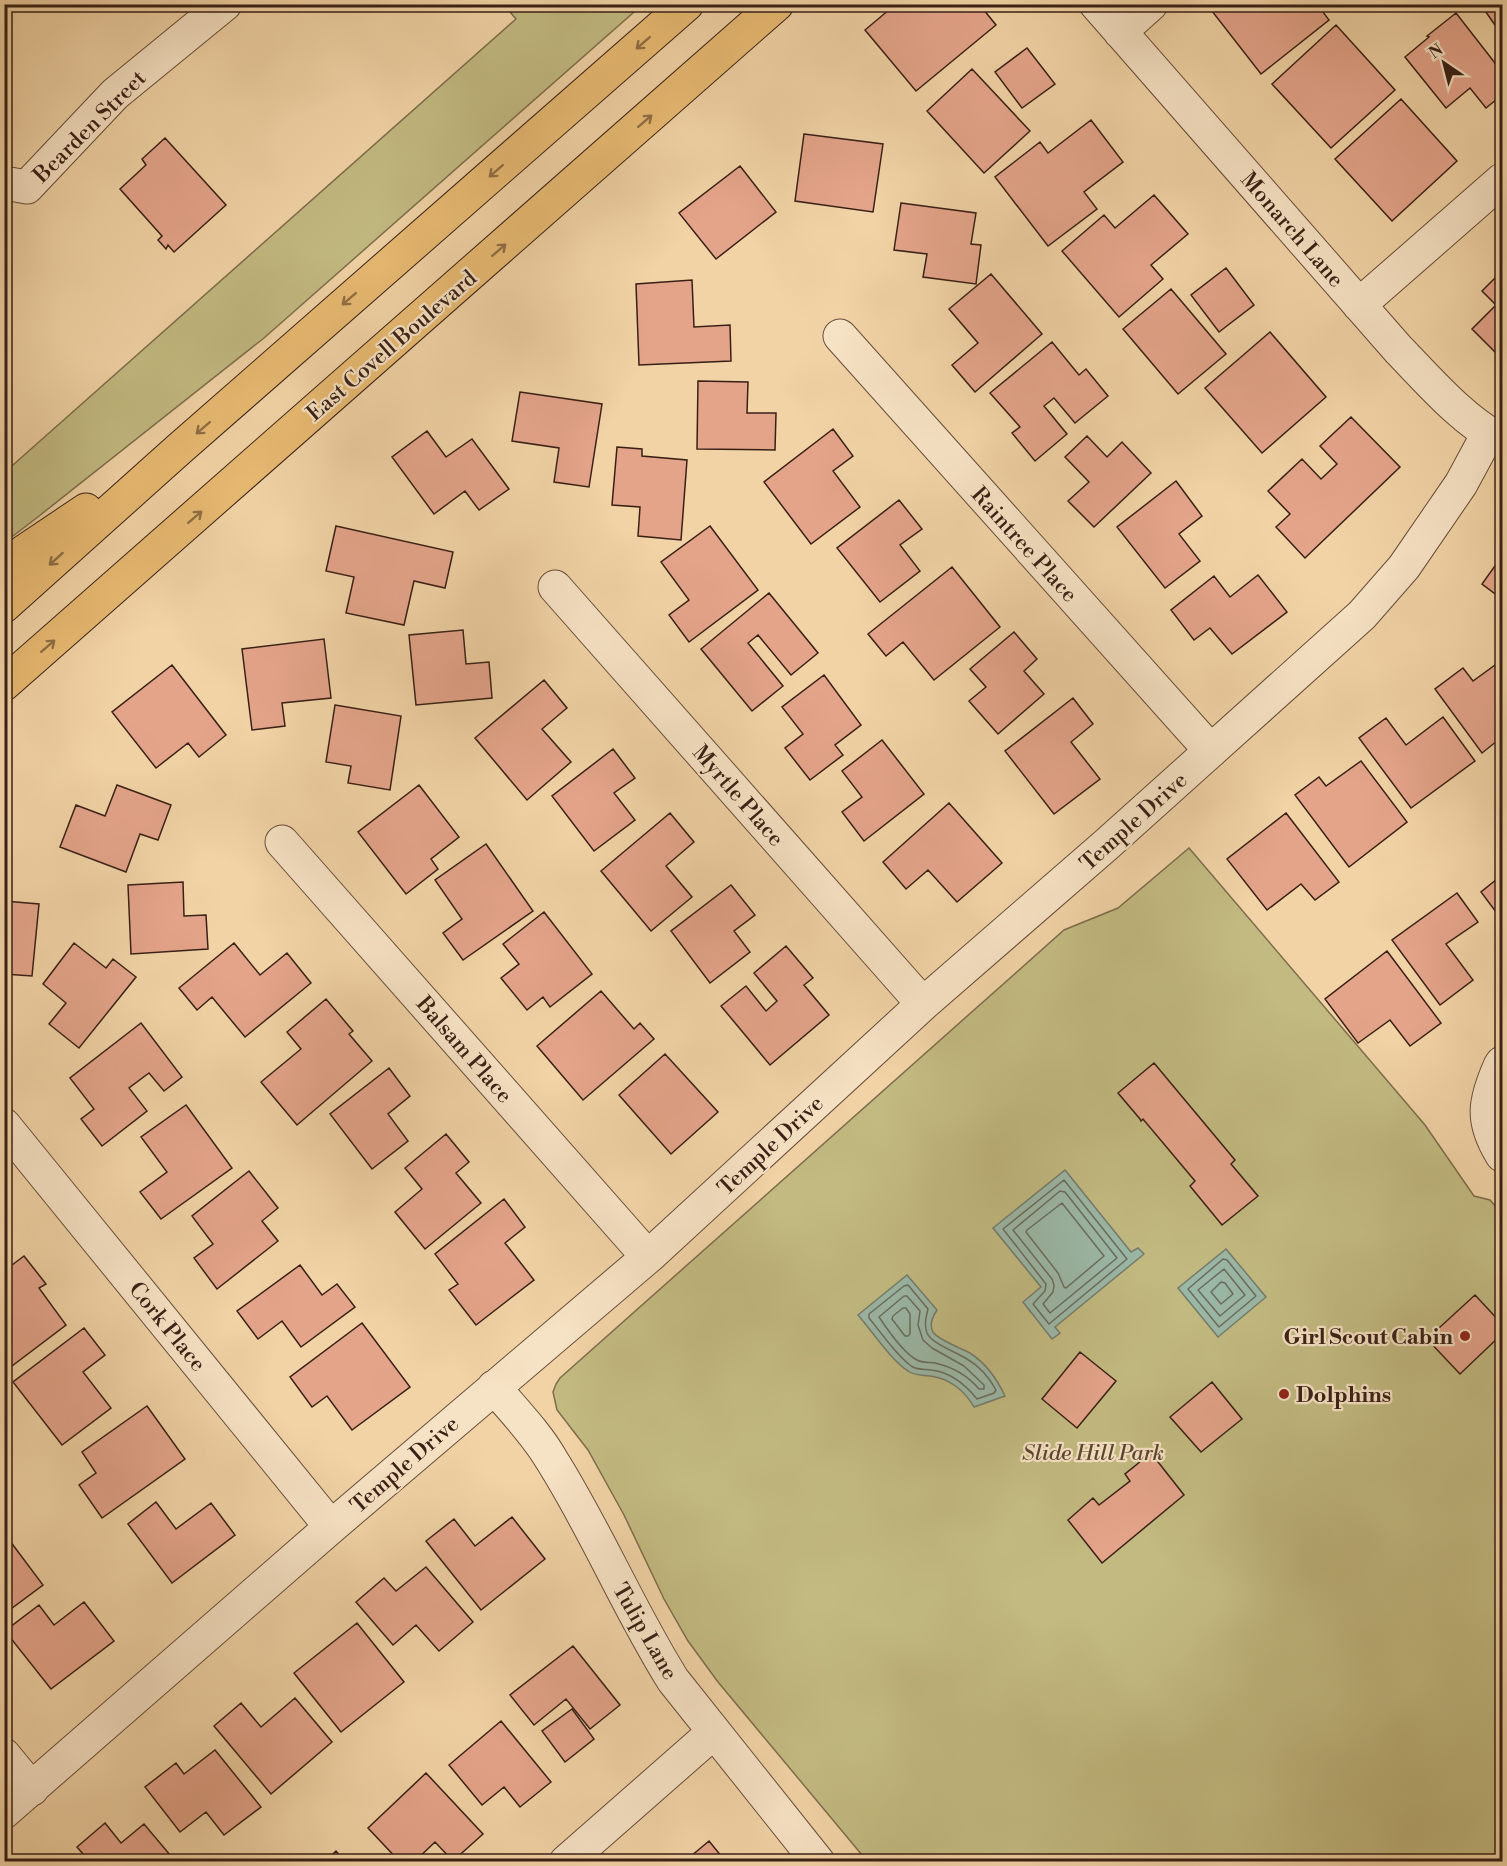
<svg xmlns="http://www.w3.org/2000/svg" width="1507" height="1866" font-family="'Libre Bodoni',serif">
	<rect width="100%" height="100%" fill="#f1d3a5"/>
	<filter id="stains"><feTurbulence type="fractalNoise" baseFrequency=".00333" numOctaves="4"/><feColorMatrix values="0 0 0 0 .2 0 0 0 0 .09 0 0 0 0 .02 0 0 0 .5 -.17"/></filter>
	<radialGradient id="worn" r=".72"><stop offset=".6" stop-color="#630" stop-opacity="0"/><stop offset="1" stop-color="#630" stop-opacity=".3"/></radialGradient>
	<path fill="#c2ba81" stroke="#7e6d4c" stroke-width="1.5" d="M504 5H642L264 338 34 520 5 542V472L516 19Z
		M1189 848 1425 1125 1474 1196 1490 1200 1502 1214V1861H867L718 1682 688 1641 664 1599 624 1515 588 1450 557 1410 553 1392 556 1384 560 1378 1064 930 1118 908Z"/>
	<path fill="#9bb8a7" stroke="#747b6d" stroke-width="1.5" d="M1065 1170 1131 1252 1138 1248 1144 1254 1055 1327 1060 1333 1052 1339 1023 1302 1041 1287 993 1228Z
		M1226 1249 1266 1297 1218 1337 1178 1288Z
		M907 1275 937 1310C933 1316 929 1325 933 1332 938 1340 961 1348 970 1353 987 1364 997 1379 1005 1396L974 1407C965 1391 949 1378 930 1376 922 1375 915 1376 908 1371 891 1360 872 1331 858 1315Z"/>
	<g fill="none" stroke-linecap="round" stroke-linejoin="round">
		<path stroke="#6a6c5e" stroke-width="1.5" d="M1064 1180 1127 1259 1049 1324 1033 1304 1045 1291 1046 1284 1003 1229Z
			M1060 1191 1065 1192 1117 1258 1050 1313 1043 1304 1053 1292 1054 1285 1052 1279 1013 1230Z
			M1062 1203 1104 1256 1066 1288 1064 1287 1058 1273 1026 1232 1027 1230Z
			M1223 1259 1227 1260 1256 1296 1219 1327 1188 1289Z
			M1224 1269 1245 1295 1220 1316 1198 1290Z
			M1221 1282 1225 1283 1233 1294 1221 1304 1211 1292Z
			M908 1285 928 1309C926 1317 924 1325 927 1333 932 1344 956 1352 967 1359 979 1366 989 1377 996 1390L994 1393 977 1399C965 1384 950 1372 931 1370 924 1369 919 1370 913 1367 899 1359 880 1331 869 1318V1314L904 1286Z
			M904 1296H907L920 1311 918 1325 923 1340 932 1348 964 1366 984 1385V1389H979C968 1376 953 1367 935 1363 929 1362 922 1363 917 1360 905 1354 887 1329 879 1317Z
			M903 1308H906L910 1314V1334L908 1336H905L892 1319 893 1316Z"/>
	</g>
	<path fill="#e4a48a" stroke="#392016" stroke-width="1.5" d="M896 4H918L923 11 931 4H979L996 25 916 91 865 30Z
		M1209 4H1317L1329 20 1261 74 1208 6Z
		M1482 4H1502V35L1481 5Z
		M1456 13 1502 72V95L1486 108 1470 88 1446 108 1405 57 1429 37 1427 36Z
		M1336 25 1395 90 1331 148 1272 84Z
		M1027 48 1055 84 1022 108 995 72Z
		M972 69 1030 131 984 173 927 111Z
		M1401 99 1457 161 1392 221 1335 159Z
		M1091 120 1123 162 1084 192 1097 209 1048 246 995 177 1040 142 1048 153Z
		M804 134 883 144 873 212 795 201Z
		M165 138 226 205 174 252 168 245 166 249 158 240 162 236 120 189 146 165 142 159Z
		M740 166 776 212 716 259 679 213Z
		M1154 195 1188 234 1151 265 1163 279 1119 317 1062 251 1104 215 1115 228Z
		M901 203 976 213 971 244 981 245 976 284 923 277 927 254 894 250Z
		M1226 268 1254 305 1219 332 1191 295Z
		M1502 271V359L1472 329 1496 305 1482 291Z
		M991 274 1042 334 975 392 952 365 978 343 949 309Z
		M692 280 694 327 730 325 731 361 639 365 636 284Z
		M1171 289 1226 354 1178 394 1123 329Z
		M1270 332 1326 397 1262 453 1205 388Z
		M1052 342 1079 375 1086 369 1108 396 1075 423 1054 398 1044 406 1067 434 1035 461 1012 433 1020 427 990 393Z
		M698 381 748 382 747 413H776L775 450 697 449Z
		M520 392 602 404 589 487 554 482 559 448 512 441Z
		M1351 417 1400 467 1305 558 1276 527 1290 514 1268 491 1302 459 1321 479 1337 464 1320 446Z
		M833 429 853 456 833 471 860 507 811 544 764 482Z
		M427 431 446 457 472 439 509 489 479 510 465 491 434 514 392 457Z
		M1087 436 1107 457 1122 442 1151 473 1094 527 1068 501 1089 482 1065 457Z
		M617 447 642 449V456L687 460 681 540 638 536 640 507 612 505Z
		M1176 481 1202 516 1179 534 1200 561 1165 588 1117 527Z
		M899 500 922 529 900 545 920 571 880 602 837 548Z
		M336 526 453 552 445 588 414 581 404 625 346 613 354 577 326 571Z
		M710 526 758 590 689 642 669 615 689 600 661 562Z
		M1502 556V599L1482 584Z
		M952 567 1000 627 934 680 903 642 886 656 868 634Z
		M1258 575 1287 612 1232 654 1210 628 1194 640 1171 610 1214 576 1230 597Z
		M769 593 818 653 791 675 758 635 748 643 783 686 752 711 701 649Z
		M463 630 466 664 489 662 492 698 416 705 409 635Z
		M1014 632 1037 659 1024 671 1044 694 998 734 969 701 986 687 970 669Z
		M324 639 331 698 282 703 285 726 252 730 242 649Z
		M1502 660V737L1482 753 1435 689 1463 668 1473 681Z
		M172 665 226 735 199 757 188 743 156 768 112 712Z
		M824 675 861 725 835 745 843 755 810 780 785 748 803 734 782 707Z
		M544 680 567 708 542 729 571 762 527 800 475 738Z
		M1073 698 1093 724 1071 742 1100 779 1054 814 1005 751Z
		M335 705 401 716 390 790 348 783 351 766 326 762Z
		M1443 717 1475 761 1411 808 1359 738 1386 718 1406 745Z
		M882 740 924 794 864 841 842 812 862 797 842 771Z
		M613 749 635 778 614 793 635 820 594 851 552 796Z
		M1361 761 1407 822 1349 867 1295 795 1319 777 1326 786Z
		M117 785 171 805 158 840 140 834 126 872 60 847 76 805 105 816Z
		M419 785 459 837 431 859 438 869 406 894 358 832Z
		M949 803 1002 863 957 902 928 870 906 889 883 862Z
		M670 813 694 842 666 866 692 897 651 931 601 871Z
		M1286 813 1339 882 1315 900 1301 884 1267 910 1227 859Z
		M486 844 533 911 463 960 443 933 462 919 435 880Z
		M1502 875V920L1481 892Z
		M183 882 184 916 206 915 208 949 131 954 128 885Z
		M731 885 755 915 734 931 750 952 710 983 671 931Z
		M1457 893 1478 922 1446 944 1473 980 1440 1005 1392 940Z
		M4 901 39 904 32 976 4 974Z
		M544 912 592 974 550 1007 543 997 527 1010 501 978 519 964 503 944Z
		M74 943 106 968 113 959 136 977 79 1048 49 1024 66 1003 43 984Z
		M234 943 260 975 287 953 311 983 245 1037 212 997 197 1010 179 988Z
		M786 946 813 978 804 985 829 1015 770 1065 721 1006 746 986 766 1011 777 1001 754 973Z
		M1387 951 1441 1023 1410 1046 1390 1020 1358 1043 1325 999Z
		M601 991 634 1029 640 1023 654 1039 583 1100 537 1046Z
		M326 999 353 1031 349 1034 372 1061 297 1125 261 1082 301 1049 287 1032Z
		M141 1023 182 1077 164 1091 149 1073 129 1088 147 1111 102 1146 81 1119 94 1109 70 1078Z
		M665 1054 718 1112 671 1154 619 1095Z
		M1154 1063 1235 1160 1231 1164 1258 1196 1222 1225 1190 1186 1195 1181 1143 1119 1141 1121 1140 1119 1118 1093Z
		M389 1068 410 1096 388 1114 408 1141 372 1169 330 1114Z
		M186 1105 232 1168 161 1219 140 1192 167 1172 141 1137Z
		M446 1134 469 1162 456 1173 481 1203 425 1249 395 1212 422 1189 405 1168Z
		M249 1171 278 1208 262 1221 278 1241 217 1289 194 1258 213 1244 192 1216Z
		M504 1199 525 1227 505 1243 534 1280 476 1325 449 1290 458 1284 435 1254Z
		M24 1256 46 1284 39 1288 66 1325 4 1372V1271Z
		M300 1265 322 1295 337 1284 355 1307 301 1347 282 1321 258 1339 237 1311Z
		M1475 1295 1502 1324V1334L1460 1374 1427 1339Z
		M362 1323 410 1387 352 1430 327 1396 312 1407 290 1377Z
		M84 1328 105 1355 83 1372 111 1408 62 1445 13 1382Z
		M1080 1352 1116 1381 1077 1428 1042 1399Z
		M1212 1382 1242 1419 1201 1452 1170 1417Z
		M147 1406 185 1459 102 1518 79 1485 96 1473 82 1452Z
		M1151 1453 1184 1495 1102 1563 1068 1520 1093 1498 1099 1505 1130 1481 1125 1474Z
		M156 1502 176 1529 211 1503 235 1535 172 1583 128 1524Z
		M512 1517 545 1559 481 1610 426 1541 454 1519 475 1546Z
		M4 1533 43 1585 4 1614Z
		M426 1567 473 1622 439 1651 416 1625 393 1645 356 1602 384 1578 396 1591Z
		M84 1602 114 1641 51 1689 5 1631 39 1605 54 1625Z
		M357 1623 404 1682 341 1732 294 1673Z
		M573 1646 620 1705 590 1729 566 1699 534 1725 510 1695Z
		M295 1698 332 1742 271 1794 214 1726 241 1703 261 1727Z
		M572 1709 594 1739 565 1762 542 1731Z
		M501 1721 551 1782 520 1807 504 1787 482 1805 449 1765Z
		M215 1750 261 1807 224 1835 206 1812 180 1832 145 1787 176 1763 184 1774Z
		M426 1773 483 1834 453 1861 435 1842 414 1862H400L368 1828Z
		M105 1823 121 1843 144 1824 176 1862H90L77 1847Z
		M709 1841 726 1862H684Z
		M336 1851 345 1862H324Z"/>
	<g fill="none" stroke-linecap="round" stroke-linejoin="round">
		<g stroke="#674d3a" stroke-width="35">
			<path id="street" d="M1096 4 1398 349C1429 381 1463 421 1502 441
				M1120 32 1151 4
				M4 183 27 187 115 94 225 4
				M1359 305 1502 180
				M840 336 1211 751
				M555 587 923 1004
				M282 842 648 1257
				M1502 1063 1500 1066C1484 1102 1481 1121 1502 1155
				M4 1125 331 1527
				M494 1387C513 1410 536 1433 551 1459 596 1530 628 1608 673 1680L818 1862
				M4 1755 32 1789
				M4 1812 331 1527 648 1257 923 1004 1106 845 1362 615 1404 567 1461 484 1488 434
				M566 1862 714 1732"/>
		</g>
		<g stroke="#392016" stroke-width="35">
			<path id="primary" d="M4 562 13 559 86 510
				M4 606 178 450 687 4
				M4 684 777 4"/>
		</g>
		<use href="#street" stroke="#f6e2c4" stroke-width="33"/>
		<use href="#primary" stroke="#e8ba72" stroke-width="33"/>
	</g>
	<defs><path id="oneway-shaft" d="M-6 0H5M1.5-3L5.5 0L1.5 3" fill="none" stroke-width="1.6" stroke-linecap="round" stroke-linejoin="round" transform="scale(1.5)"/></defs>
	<g stroke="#906d44">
		<use href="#oneway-shaft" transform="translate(643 43) rotate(139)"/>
		<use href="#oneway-shaft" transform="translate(645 121) rotate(-41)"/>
		<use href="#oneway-shaft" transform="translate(496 171) rotate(139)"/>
		<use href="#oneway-shaft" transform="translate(499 250) rotate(-41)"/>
		<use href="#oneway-shaft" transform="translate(349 299) rotate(139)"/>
		<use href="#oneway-shaft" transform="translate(203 428) rotate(139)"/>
		<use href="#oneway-shaft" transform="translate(195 517) rotate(-41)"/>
		<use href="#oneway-shaft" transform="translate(56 559) rotate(138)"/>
		<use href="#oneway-shaft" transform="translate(48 646) rotate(-41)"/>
	</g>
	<g fill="#8f2418" stroke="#f6e2c4" stroke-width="2">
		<circle cx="1465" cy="1336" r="6"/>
		<circle cx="1284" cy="1394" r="6"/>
	</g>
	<g text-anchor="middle" stroke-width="4.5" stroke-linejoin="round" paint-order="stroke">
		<g font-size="22" fill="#392016" stroke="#f6e2c4">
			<text transform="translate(89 126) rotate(-45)" y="8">Bearden Street</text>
			<text transform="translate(1293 229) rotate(49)" y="8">Monarch Lane</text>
			<text transform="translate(391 345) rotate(-41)" y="8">East Covell Boulevard</text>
			<text transform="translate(1025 544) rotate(48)" y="8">Raintree Place</text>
			<text transform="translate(739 795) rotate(49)" y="8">Myrtle Place</text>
			<text transform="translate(1133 821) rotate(-42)" y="8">Temple Drive</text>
			<text transform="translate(465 1049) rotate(49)" y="8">Balsam Place</text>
			<text transform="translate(770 1145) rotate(-43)" y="8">Temple Drive</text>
			<text transform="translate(168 1326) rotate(51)" y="8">Cork Place</text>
			<text transform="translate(404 1464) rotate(-41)" y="8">Temple Drive</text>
			<text transform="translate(646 1631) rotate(60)" y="8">Tulip Lane</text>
		</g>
		<g font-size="22" font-weight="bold" fill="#392016" stroke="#f6e2c4" text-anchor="end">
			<text x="1453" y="1344">Girl Scout Cabin</text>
			<text x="1296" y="1402" text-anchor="start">Dolphins</text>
		</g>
		<g font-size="22" font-style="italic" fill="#5b4631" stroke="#f6e2c4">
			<text x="1093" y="1460">Slide Hill Park</text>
		</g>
	</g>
	<rect width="1507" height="1866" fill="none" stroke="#f1d3a5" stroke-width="24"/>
	<rect x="6" y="6" width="1495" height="1854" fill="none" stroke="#392016" stroke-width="3"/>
	<rect x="12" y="12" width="1483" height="1842" fill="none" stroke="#392016" stroke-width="1.5"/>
	<g transform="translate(1444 63) rotate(325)" stroke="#f6e2c4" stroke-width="4.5" paint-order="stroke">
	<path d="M0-4.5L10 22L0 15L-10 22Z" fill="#392016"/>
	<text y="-9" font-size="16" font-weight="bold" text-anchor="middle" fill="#392016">N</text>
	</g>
	<rect width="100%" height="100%" filter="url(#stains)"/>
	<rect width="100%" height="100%" fill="url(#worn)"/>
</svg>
